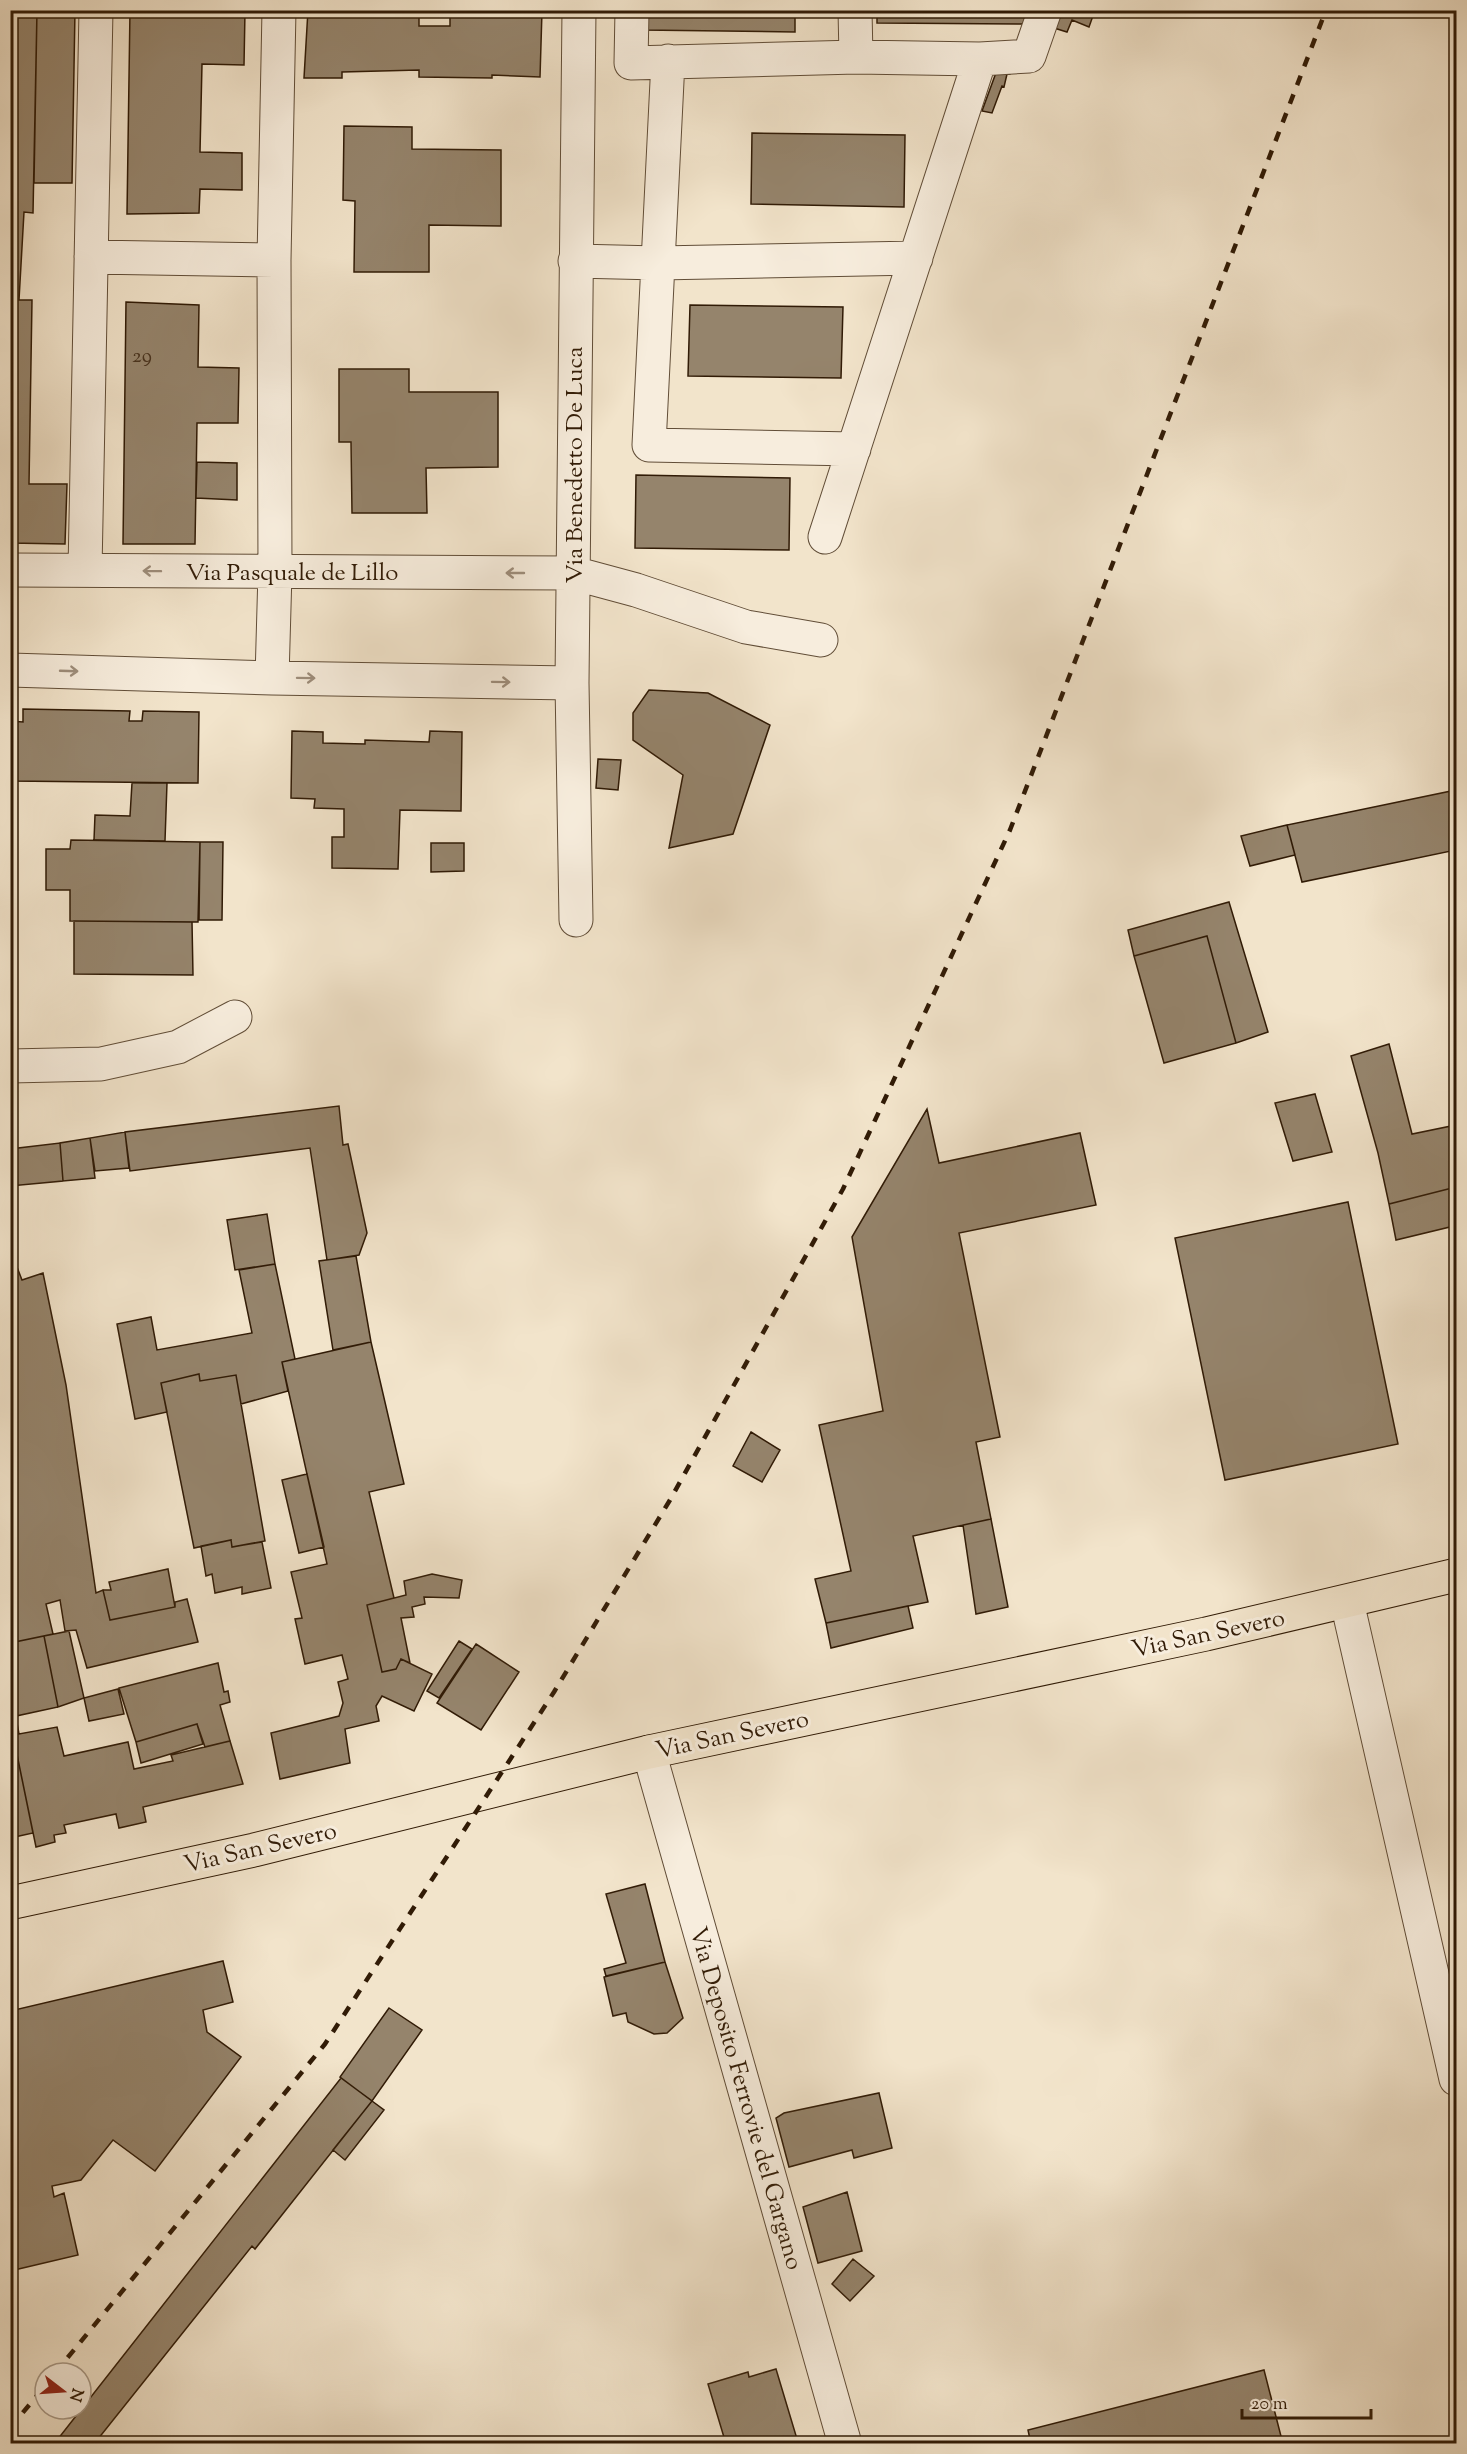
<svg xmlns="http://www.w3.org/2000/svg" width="1467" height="2454" font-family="'Sorts Mill Goudy',serif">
	<rect width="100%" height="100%" fill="#f2e4cb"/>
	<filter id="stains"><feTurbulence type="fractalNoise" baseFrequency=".00333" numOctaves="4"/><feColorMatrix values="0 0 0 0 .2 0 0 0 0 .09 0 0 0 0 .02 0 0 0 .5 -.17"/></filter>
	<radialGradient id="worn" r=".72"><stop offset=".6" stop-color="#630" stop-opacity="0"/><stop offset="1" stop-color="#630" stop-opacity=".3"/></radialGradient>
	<path fill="#95846c" stroke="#311b06" stroke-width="1.5" d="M10 10H37L33 213 24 212 19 300H32L29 484H67L65 544 10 543Z
		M37 10H75L72 183H34Z
		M130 10 245 11 244 65 202 64 200 152 242 153V190L200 189 199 213 127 214Z
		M419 10V26H450V10L542 11 540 77 492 75V78L419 77V70L342 72V78H304L308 10Z
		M642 10H795V32L642 30Z
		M877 10H1029V24L877 23Z
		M1060 10H1095L1089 27 1072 20 1067 32 1054 28Z
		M997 70H1012L1010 74H1007L1004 87 1002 86 992 113 982 111Z
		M344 126 412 127V149L501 150V226L429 225V272H354L355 201 343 200Z
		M752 133 905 135 904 207 751 204Z
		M126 302 199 305 198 367 239 368 238 423H197L195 544H123Z
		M690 305 843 307 841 378 688 376Z
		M339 369H409V392H498V467L426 468 427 513H352L351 442H339Z
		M197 462 237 463V500L196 498Z
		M636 475 790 478 789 550 635 548Z
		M649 690 708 693 770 725 733 834 669 848 683 775 633 740V713Z
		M23 709 130 711 129 721H142L143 711 199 712 198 783 10 781V721L23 722Z
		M292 731 323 732V743L365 744V740L429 742 430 731 462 732 461 811 400 810 398 869 332 868V837H344V809L314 808 315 799 291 798Z
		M598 759 621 760 618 790 596 788Z
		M132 783H167L165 841 94 840 95 815 130 816Z
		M1456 790V850L1302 882 1287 825Z
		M1287 825 1295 855 1250 866 1241 836Z
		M71 840 200 842 198 922 70 921V890H46V849H70Z
		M200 842H223L222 920H199Z
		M431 843H464V871L431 872Z
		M1229 902 1268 1032 1236 1043 1207 936 1134 956 1128 930Z
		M74 921 192 922 193 975 74 974Z
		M1207 936 1236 1043 1164 1063 1134 956Z
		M1389 1044 1412 1134 1456 1125V1187L1389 1204 1378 1153 1351 1056Z
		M1315 1094 1332 1152 1293 1161 1275 1103Z
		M339 1106 343 1145 348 1144 367 1233 359 1255 327 1260 310 1148 130 1171 125 1132Z
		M927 1109 939 1163 1080 1133 1096 1205 959 1233 1000 1437 976 1442 991 1519 913 1536 928 1602 826 1623 815 1579 851 1571 819 1425 883 1411 852 1237Z
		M125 1132 129 1168 95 1171 90 1138Z
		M90 1138 95 1178 63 1181 60 1143Z
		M60 1143 63 1181 10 1186V1149Z
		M1456 1187V1232L1451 1234 1450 1227 1396 1240 1389 1204Z
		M1348 1202 1398 1444 1225 1480 1175 1238Z
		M267 1214 275 1264 235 1270 227 1220Z
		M10 1249 22 1280 43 1273 66 1385 96 1593 103 1590 110 1620 175 1607V1602L187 1599 198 1642 87 1668 76 1630 65 1631 60 1600 46 1604 53 1634 10 1643Z
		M356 1256 371 1342 333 1350 319 1261Z
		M275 1264 295 1359 282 1362 288 1391 241 1404 236 1375 200 1381 199 1374 161 1383 167 1412 135 1419 117 1324 151 1317 157 1350 252 1333 239 1270Z
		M371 1342 404 1484 369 1492 394 1598 367 1605 382 1672 396 1669 401 1659 432 1674 414 1711 382 1696 376 1706 379 1721 345 1729 350 1763 280 1779 271 1733 339 1716 343 1703 338 1682 348 1679 342 1655 305 1664 295 1619 302 1618 291 1572 327 1564 282 1362Z
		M199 1374 200 1381 236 1375 265 1541 232 1547 231 1540 194 1548 161 1383Z
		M751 1432 780 1450 762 1482 733 1466Z
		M307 1474 324 1547 299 1553 282 1480Z
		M991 1519 1008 1607 976 1614 963 1525Z
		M231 1540 232 1547 262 1542 271 1588 242 1594V1587L215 1593 212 1574 206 1576 201 1546Z
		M168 1569 175 1607 110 1620 103 1590H111L109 1582Z
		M432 1574 462 1580 459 1598 424 1597 425 1604 412 1607 414 1617 401 1618 410 1663 401 1659 396 1669 382 1672 367 1605 406 1595 404 1581Z
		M908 1606 913 1628 831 1648 826 1623Z
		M69 1631 84 1698 58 1707 44 1636Z
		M44 1636 58 1707 16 1716 10 1692V1643Z
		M459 1641 472 1649 439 1698 427 1691Z
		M476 1644 519 1672 481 1730 437 1703Z
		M218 1663 224 1692 228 1691 230 1702 220 1705 230 1741 205 1747 197 1724 136 1742 119 1688Z
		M118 1689 124 1714 89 1721 84 1698Z
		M15 1712 19 1734 13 1735 33 1833 10 1838V1713Z
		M197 1724 203 1744 141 1763 136 1742Z
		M57 1727 64 1756 128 1742 134 1769 173 1761 171 1755 230 1741 243 1784 143 1807 146 1822 119 1828 116 1814 64 1825 66 1833 54 1835 55 1842 36 1847 13 1735Z
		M645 1884 665 1962 606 1976 604 1969 626 1963 606 1894Z
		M223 1961 233 2002 203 2010 207 2032 241 2057 155 2171 113 2140 81 2180 52 2186 54 2197 64 2193 78 2255 10 2271V2011Z
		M665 1962 683 2018 667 2033 654 2034 628 2022 626 2013 613 2016 604 1977Z
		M389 2008 422 2030 372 2101 340 2077Z
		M341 2078 372 2101 255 2249 252 2246 94 2444H54Z
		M879 2093 892 2148 854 2158 852 2150 789 2167 776 2118 784 2113Z
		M372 2101 384 2110 345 2160 333 2150Z
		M847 2192 862 2251 818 2263 803 2207Z
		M853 2259 874 2276 850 2301 832 2284Z
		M776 2369 797 2439 783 2444H726L708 2384 748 2372 749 2377Z
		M1264 2370 1283 2444H1031L1028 2430Z"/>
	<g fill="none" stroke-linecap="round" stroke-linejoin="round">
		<g stroke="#614d37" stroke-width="35">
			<path id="minor" d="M632 10 631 63 856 57 980 59 1029 56 1045 10
				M855 10 856 57
				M668 61 649 445 854 449
				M91 257 274 260
				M575 261 658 263 916 258
				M825 537 980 59
				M10 570 573 573 636 590 746 627 821 640
				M85 570 96 10
				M10 670 272 678 572 683
				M272 678 275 572 274 260 279 10
				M576 920 572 683 579 10
				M10 1066 101 1064 178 1047 235 1017
				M1347 1602 1456 2079
				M649 1752 845 2444"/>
		</g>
		<g stroke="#311b06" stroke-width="35">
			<path id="major" d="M10 1903 254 1850 649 1752 1206 1634 1456 1575"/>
		</g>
		<use href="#minor" stroke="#f7eddd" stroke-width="33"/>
		<use href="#major" stroke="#f2e4cb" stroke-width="33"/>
		<path stroke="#311b06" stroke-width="4.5" stroke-dasharray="10 10" stroke-linecap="butt" d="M55 2373 325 2044 554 1692 670 1500 843 1189 1010 830 1326 10
			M10 2428 45 2386"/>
	</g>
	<defs><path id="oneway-shaft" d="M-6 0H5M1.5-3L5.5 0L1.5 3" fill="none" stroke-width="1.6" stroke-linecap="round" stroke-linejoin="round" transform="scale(1.5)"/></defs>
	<g stroke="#9e8e7c">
		<use href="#oneway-shaft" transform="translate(152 571) rotate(-179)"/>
		<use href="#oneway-shaft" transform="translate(515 573) rotate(-180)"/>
		<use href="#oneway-shaft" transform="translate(69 671) rotate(2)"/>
		<use href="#oneway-shaft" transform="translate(306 678) rotate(1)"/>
		<use href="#oneway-shaft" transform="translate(501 682) rotate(1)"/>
	</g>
	<g text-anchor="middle" stroke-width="6" stroke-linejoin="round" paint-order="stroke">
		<g font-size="21" fill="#4a3520">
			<text x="142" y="362">29</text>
		</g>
		<g font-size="24" fill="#311b06" stroke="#f7eddd">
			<text transform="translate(574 465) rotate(-90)" y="8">Via Benedetto De Luca</text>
			<text x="292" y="580">Via Pasquale de Lillo</text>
			<text transform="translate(1208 1633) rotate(-12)" y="8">Via San Severo</text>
			<text transform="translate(732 1734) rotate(-12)" y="8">Via San Severo</text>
			<text transform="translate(260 1847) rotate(-13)" y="8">Via San Severo</text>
			<text transform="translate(747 2098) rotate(74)" y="8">Via Deposito Ferrovie del Gargano</text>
		</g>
	</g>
	<rect width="1467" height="2454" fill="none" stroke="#f2e4cb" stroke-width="36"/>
	<rect x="12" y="12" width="1443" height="2430" fill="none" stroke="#311b06" stroke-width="3"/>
	<rect x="18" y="18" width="1431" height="2418" fill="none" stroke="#311b06" stroke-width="1.5"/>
	<g transform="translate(63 2391) rotate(107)"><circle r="28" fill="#f7eddd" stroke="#a89987" stroke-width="1.5"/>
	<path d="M0-4.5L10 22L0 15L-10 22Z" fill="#8f2418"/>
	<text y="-9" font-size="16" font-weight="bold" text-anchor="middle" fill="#311b06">N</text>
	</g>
	<path d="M1242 2409v9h129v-9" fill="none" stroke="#311b06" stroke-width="3"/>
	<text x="1251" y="2409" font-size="18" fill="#311b06" stroke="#f7eddd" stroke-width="4.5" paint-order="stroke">20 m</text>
	<rect width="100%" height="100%" filter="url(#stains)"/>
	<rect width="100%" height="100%" fill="url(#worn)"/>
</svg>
